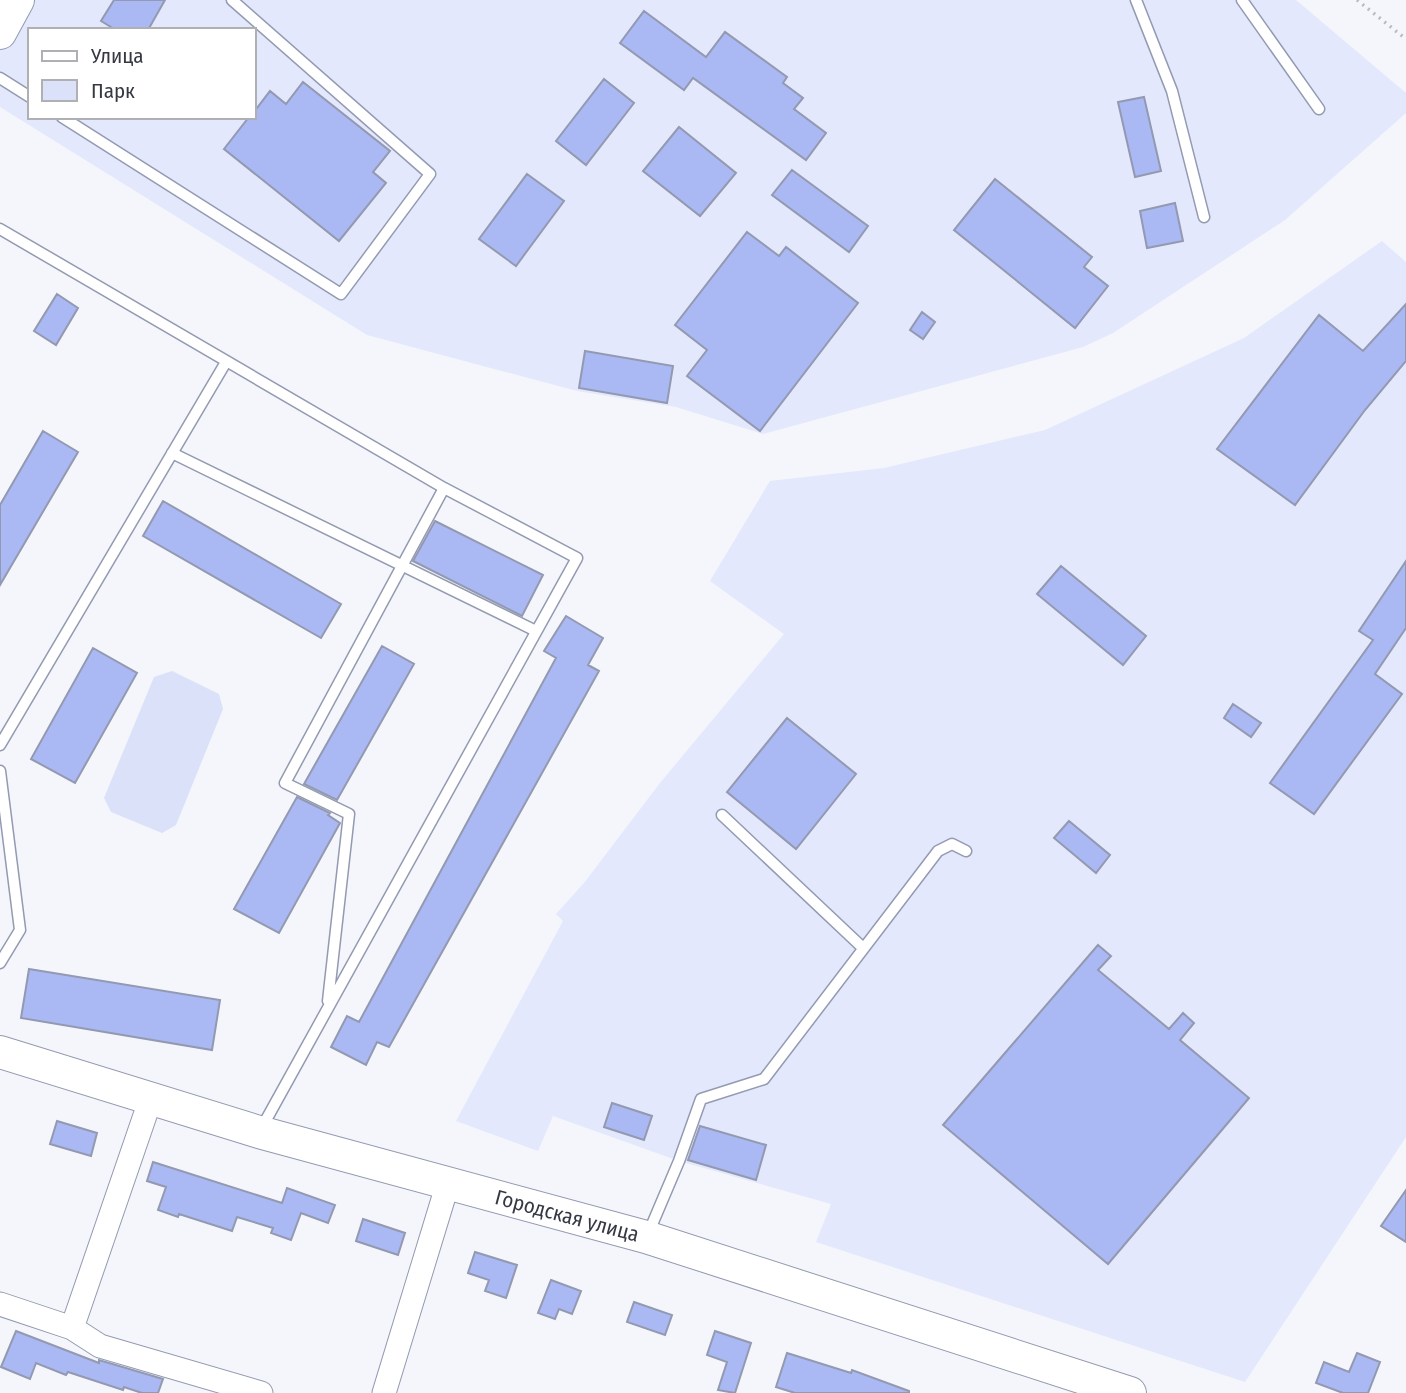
<svg xmlns="http://www.w3.org/2000/svg" width="1406" height="1393" font-family="'Fira Sans Condensed',sans-serif">
	<rect width="100%" height="100%" fill="#f4f6fb"/>
	<path fill="#e3e8fc" fill-rule="evenodd" d="M0 0H1296L1406 93V113L1285 220 1113 333 1083 347 763 434 676 407 577 391 367 335 0 107ZM30 30H254V117H30Z
		M1382 241 1406 262V1137L1245 1382 816 1242 831 1204 679 1161 553 1116 538 1151 456 1121 563 921 556 914 584 883 660 783 784 634 710 581 770 481 884 468 1045 430 1244 338Z"/>
	<path fill="#dae1f9" d="M172 671 219 694 223 709 176 825 162 833 111 812 104 798 154 677Z"/>
	<path fill="#aab9f3" stroke="#9299b0" stroke-width="2" d="M114 0H165L148 30H116L101 21Z
		M644 11 706 57 725 32 787 77 783 83 803 98 794 109 826 133 806 160 693 78 684 90 620 43Z
		M604 79 634 103 586 165 556 141Z
		M303 82 390 151 373 172 386 183 339 241 224 149 249 117H254V112L270 91 286 104Z
		M1144 97 1161 171 1135 177 1118 102Z
		M679 127 736 173 700 216 643 171Z
		M792 170 868 226 849 252 772 195Z
		M527 174 564 201 516 266 479 239Z
		M995 179 1092 257 1084 267 1108 286 1075 328 954 230Z
		M1175 203 1183 241 1147 248 1140 211Z
		M747 232 779 256 786 247 858 303 760 431 687 376 707 350 675 325Z
		M57 294 78 308 56 345 34 331Z
		M1406 304V361L1365 410 1295 505 1217 449 1319 315 1363 351Z
		M922 312 935 322 923 339 910 330Z
		M585 351 673 366 667 403 579 388Z
		M43 431 78 452 0 585V505Z
		M163 501 341 604 321 638 143 536Z
		M435 521 543 575 522 616 413 561Z
		M1406 561V628L1375 674 1402 694 1314 814 1270 783 1373 640 1359 631Z
		M1061 566 1146 636 1123 665 1037 594Z
		M566 616 603 638 588 665 599 671 389 1047 377 1042 366 1065 331 1047 347 1016 359 1022 556 658 544 651Z
		M382 646 414 664 337 800 304 784Z
		M93 648 137 673 75 783 31 759Z
		M1233 704 1261 723 1251 737 1224 718Z
		M787 718 856 774 796 849 727 792Z
		M297 797 330 813 328 815 340 823 279 933 234 909Z
		M1069 821 1110 855 1096 873 1054 838Z
		M1098 945 1111 956 1098 970 1169 1029 1183 1013 1194 1023 1180 1040 1249 1098 1108 1264 943 1125Z
		M29 969 220 1000 212 1050 21 1018Z
		M612 1103 652 1116 644 1140 604 1127Z
		M57 1121 97 1133 91 1156 50 1144Z
		M700 1126 766 1145 756 1180 688 1160Z
		M153 1162 282 1203 287 1188 335 1205 328 1223 301 1213 291 1240 271 1233 273 1228 237 1217 232 1231 179 1214 178 1217 158 1210 166 1187 147 1181Z
		M1406 1190V1242L1381 1226Z
		M363 1219 405 1233 398 1255 356 1241Z
		M475 1252 517 1265 506 1298 485 1291 489 1280 468 1273Z
		M551 1280 581 1291 572 1314 559 1309 555 1319 538 1313Z
		M634 1302 672 1315 665 1335 627 1322Z
		M16 1331 99 1363V1360L163 1379 158 1393H142L124 1387 123 1390 68 1372 66 1375 36 1363 30 1379 1 1367Z
		M715 1331 751 1343 735 1393 718 1390 727 1362 707 1355Z
		M787 1353 851 1373 852 1370 909 1391V1393H795L776 1387Z
		M1357 1353 1380 1362 1368 1393H1343L1316 1383 1324 1362 1349 1372Z"/>
	<g fill="none" stroke-linecap="round" stroke-linejoin="round">
		<g stroke="#939ab1" stroke-width="13">
			<path id="lane" d="M1136 0 1172 91 1204 217
				M1242 0 1319 109
				M0 78 30 97
				M62 117 341 294 430 174 232 0
				M0 229 444 488 577 558 261 1129
				M172 453 536 631
				M0 745 226 362
				M0 771 20 930 0 963
				M722 815 862 947
				M328 1001 349 814 285 783 444 488
				M648 1234 679 1161 701 1099 764 1079 938 851 952 844 966 851"/>
		</g>
		<g stroke="#939ab1" stroke-width="25">
			<path id="street" d="M0 1304 72 1328 100 1346 261 1393
				M72 1328 151 1098
				M384 1393 448 1183"/>
		</g>
		<g stroke="#939ab1" stroke-width="34">
			<path id="secondary" d="M0 33 18 0
				M0 1052 259 1132 646 1237 1130 1393"/>
		</g>
		<path stroke="#b9bbc2" stroke-width="3.5" stroke-dasharray="2 5" stroke-linecap="butt" d="M1357 0 1406 39"/>
		<use href="#lane" stroke="#fff" stroke-width="10"/>
		<use href="#street" stroke="#fff" stroke-width="23"/>
		<use href="#secondary" stroke="#fff" stroke-width="32"/>
	</g>
	<g text-anchor="middle" stroke-width="7" stroke-linejoin="round" paint-order="stroke">
		<g font-size="21" fill="#363943" stroke="#fff">
			<text transform="translate(567 1216) rotate(15)" y="7">Городская улица</text>
		</g>
	</g>
	<rect x="28" y="28" width="228" height="91" fill="#ffffff" stroke="#afb0b4" stroke-width="2"/>
	<rect x="42" y="51" width="35" height="10" fill="#ffffff" stroke="#afb0b4" stroke-width="2"/>
	<text x="91" y="63" font-size="21" fill="#363943">Улица</text>
	<rect x="42" y="80" width="35" height="21" fill="#dae1f9" stroke="#afb0b4" stroke-width="2"/>
	<text x="91" y="98" font-size="21" fill="#363943">Парк</text>
</svg>
